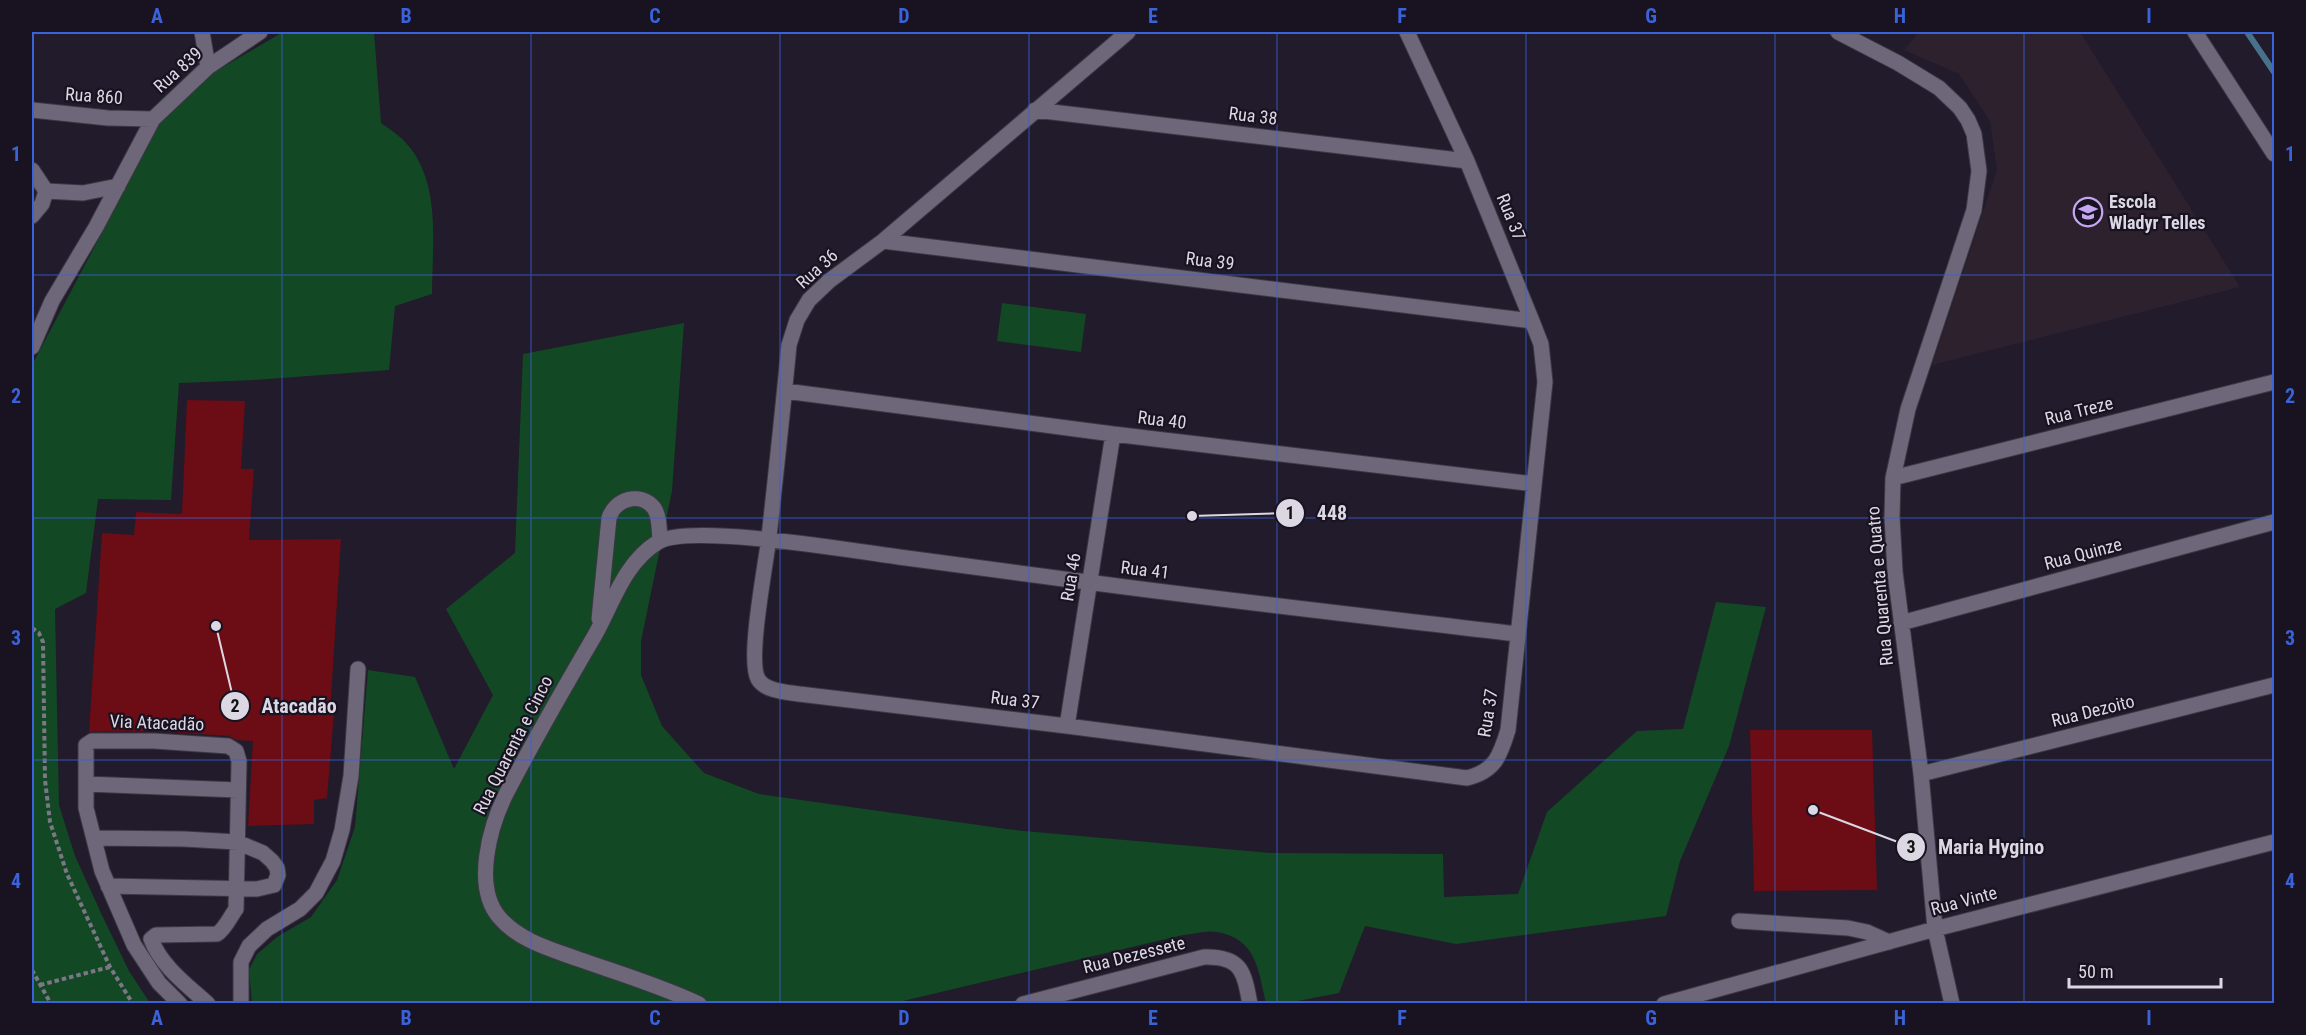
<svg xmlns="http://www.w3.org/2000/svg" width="2306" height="1035" font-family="'Roboto Condensed',sans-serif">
	<rect width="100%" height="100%" fill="#211b2b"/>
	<path fill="#2d212e" d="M1919 32H2080L2240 287 1932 365 1997 170 1990 121 1959 74 1904 50Z"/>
	<path fill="#134825" d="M283 32H374L381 123C389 129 399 135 406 143 442 182 432 246 432 294L395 306 389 370 254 380 179 383 171 500 98 499 86 593 55 609 59 805 75 856 101 913 129 971 150 1003H32V365L160 123 216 71Z
		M1002 303 1086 314 1081 352 997 341Z
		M684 323 672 491 641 641V675L662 726 704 773 759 794 1014 830 1270 853 1443 854 1444 897 1518 894 1547 812 1637 731 1683 729 1716 602 1766 607 1729 746 1680 861 1666 916 1456 944 1365 926 1339 993 1282 1004 1266 1003C1258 970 1257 939 1217 932 1207 930 1194 934 1183 935L890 1004 252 1003 249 970 257 954 277 937 311 917 337 880 355 827 368 670 415 677 454 769 493 695 446 609 515 553 523 354Z"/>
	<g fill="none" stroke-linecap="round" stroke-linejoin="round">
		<path stroke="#48728a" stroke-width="6" d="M2247 32 2274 72"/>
	</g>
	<path fill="#6c0c14" d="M187 400 245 401 241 469H254L249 540 341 539 330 713H334L327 798 314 800V824L248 826 253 741 237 740 229 736 155 731 89 732 102 533 134 535 136 512 182 514Z
		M1750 730H1872L1877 890 1754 891Z"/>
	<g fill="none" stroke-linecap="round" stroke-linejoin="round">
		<g stroke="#3d3845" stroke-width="17">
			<path id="minor" d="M202 32 208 67
				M1128 32 883 241 829 281 809 300 797 320 789 345C783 409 776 473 769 537 766 564 747 659 758 679 765 691 786 692 799 694L1067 726 1467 778C1495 771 1500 756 1508 730L1545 382 1541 344 1532 321 1467 161 1407 32
				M1838 32 1898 63 1939 88 1960 108 1968 120 1974 134 1979 171 1974 210 1908 409 1893 478 1892 517 1895 572 1921 774 1935 929 1952 1004
				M2195 32 2274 154
				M32 110 108 118 153 119
				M1035 110 1467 161
				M32 170 46 191
				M46 191 83 193 118 186
				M32 216 42 204 46 191
				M883 241 1532 321
				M32 347 52 301 96 227 153 119 208 67 260 32
				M785 391 1113 434 1534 484
				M1893 478 2274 382
				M599 619 609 518C615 499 640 491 654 508 660 517 659 530 660 541
				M1901 623 2274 522
				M1067 726 1113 434
				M1921 774 2274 685
				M86 784 238 790
				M94 838 184 839 237 842 263 853 272 861 277 868 278 875 274 885 257 889 108 886
				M1739 921 1848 928 1867 932 1889 942
				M180 1004 159 983 134 945 102 871 86 808V745L92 741H154L228 746 236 751 239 761 236 909C230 917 225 929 217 934L156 935 151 939C161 966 187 985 208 1004
				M241 1004V962L249 946 267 929 300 909 316 893 333 861 342 830 351 776 358 669
				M699 1004C661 986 618 973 578 959 550 949 518 940 499 917 473 886 490 826 506 794 534 740 564 688 595 635 613 603 624 563 658 542 690 523 855 551 899 557 961 565 1024 574 1087 582 1230 601 1373 617 1517 634
				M1023 1004 1204 957C1241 956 1244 971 1250 1004
				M1664 1004 1935 929 2274 842"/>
		</g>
		<path stroke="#7c7785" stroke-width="4" stroke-dasharray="4.5 3" stroke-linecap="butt" d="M32 628 39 633 43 642 45 780 50 822 67 874 110 967 133 1004
			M32 970 51 1004
			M40 985 110 967"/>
		<use href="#minor" stroke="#6e677a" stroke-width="15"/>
	</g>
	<path fill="none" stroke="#3a63da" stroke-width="1.5" stroke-opacity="0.55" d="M282 32V1004M531 32V1004M780 32V1004M1029 32V1004M1277 32V1004M1526 32V1004M1775 32V1004M2024 32V1004M32 275H2274M32 518H2274M32 760H2274"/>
	<defs>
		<g id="school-ring" transform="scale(1.5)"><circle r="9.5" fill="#181221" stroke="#c5a7f1" stroke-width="1.5"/><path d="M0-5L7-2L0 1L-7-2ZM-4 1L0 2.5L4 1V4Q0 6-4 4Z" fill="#c5a7f1"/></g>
	</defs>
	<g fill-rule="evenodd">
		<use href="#school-ring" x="2088" y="212"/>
	</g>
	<g text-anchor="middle" stroke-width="4.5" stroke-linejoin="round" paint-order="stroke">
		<g font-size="18" fill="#dcd8e3" stroke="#181221">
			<text transform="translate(178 70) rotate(-42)" y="6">Rua 839</text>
			<text transform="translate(94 96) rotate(4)" y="6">Rua 860</text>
			<text transform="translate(1253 116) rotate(7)" y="6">Rua 38</text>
			<text transform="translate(1511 217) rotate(68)" y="6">Rua 37</text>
			<text transform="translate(1210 261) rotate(7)" y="6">Rua 39</text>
			<text transform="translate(817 269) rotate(-42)" y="6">Rua 36</text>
			<text transform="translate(2079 411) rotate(-14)" y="6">Rua Treze</text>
			<text transform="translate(1162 420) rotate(7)" y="6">Rua 40</text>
			<text transform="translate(2083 554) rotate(-15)" y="6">Rua Quinze</text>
			<text transform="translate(1145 570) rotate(7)" y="6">Rua 41</text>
			<text transform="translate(1071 577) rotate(-81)" y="6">Rua 46</text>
			<text transform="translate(1880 586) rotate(-95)" y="6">Rua Quarenta e Quatro</text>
			<text transform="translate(1015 700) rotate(7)" y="6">Rua 37</text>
			<text transform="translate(2093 711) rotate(-14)" y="6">Rua Dezoito</text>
			<text transform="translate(1488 713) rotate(-81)" y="6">Rua 37</text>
			<text transform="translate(157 723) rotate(2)" y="6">Via Atacadão</text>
			<text transform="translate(513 745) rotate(-63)" y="6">Rua Quarenta e Cinco</text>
			<text transform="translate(1964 901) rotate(-15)" y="6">Rua Vinte</text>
			<text transform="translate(1134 955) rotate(-14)" y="6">Rua Dezessete</text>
		</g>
		<g font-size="18" font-weight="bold" fill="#dcd8e3" stroke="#181221" text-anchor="start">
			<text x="2109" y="208">Escola<tspan x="2109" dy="21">Wladyr Telles</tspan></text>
		</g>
	</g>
	<path fill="none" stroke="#dcd8e3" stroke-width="2" d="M1192 516L1290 513M216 626L235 706M1813 810L1911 847"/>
	<g fill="#dcd8e3" stroke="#181221" stroke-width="2">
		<circle cx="1192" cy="516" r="6"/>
		<circle cx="216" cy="626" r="6"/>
		<circle cx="1813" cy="810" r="6"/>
		<circle cx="1290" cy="513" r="15"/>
		<circle cx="235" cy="706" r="15"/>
		<circle cx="1911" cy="847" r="15"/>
	</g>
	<g font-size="18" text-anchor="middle" font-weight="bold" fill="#111">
		<text x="1290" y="519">1</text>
		<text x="235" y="712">2</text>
		<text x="1911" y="853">3</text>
	</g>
	<g font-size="20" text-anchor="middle" font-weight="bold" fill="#dcd8e3" stroke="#181221" stroke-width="4.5" stroke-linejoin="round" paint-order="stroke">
		<text x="1332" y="520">448</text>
		<text x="299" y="713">Atacadão</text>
		<text x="1991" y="854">Maria Hygino</text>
	</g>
	<rect width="2306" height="1035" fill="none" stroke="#181221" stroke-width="66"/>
	<path d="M2069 978v9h152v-9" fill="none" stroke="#dcd8e3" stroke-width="3"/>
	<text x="2078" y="978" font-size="18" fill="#dcd8e3" stroke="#181221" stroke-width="4.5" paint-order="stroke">50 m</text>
	<rect x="33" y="33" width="2240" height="969" fill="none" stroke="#3a63da" stroke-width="2"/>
	<g font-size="20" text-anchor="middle" font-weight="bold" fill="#3a63da">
		<text x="157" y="23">A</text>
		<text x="406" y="23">B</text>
		<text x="655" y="23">C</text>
		<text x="904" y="23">D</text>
		<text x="1153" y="23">E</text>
		<text x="1402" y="23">F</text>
		<text x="1651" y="23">G</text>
		<text x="1900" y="23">H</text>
		<text x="2149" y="23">I</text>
		<text x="16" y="161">1</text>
		<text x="2290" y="161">1</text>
		<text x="16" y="403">2</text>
		<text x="2290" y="403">2</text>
		<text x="16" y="645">3</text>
		<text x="2290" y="645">3</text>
		<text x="16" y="888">4</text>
		<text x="2290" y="888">4</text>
		<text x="157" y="1025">A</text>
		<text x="406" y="1025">B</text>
		<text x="655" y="1025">C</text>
		<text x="904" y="1025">D</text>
		<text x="1153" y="1025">E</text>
		<text x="1402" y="1025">F</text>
		<text x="1651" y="1025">G</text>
		<text x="1900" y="1025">H</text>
		<text x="2149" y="1025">I</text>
	</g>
</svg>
